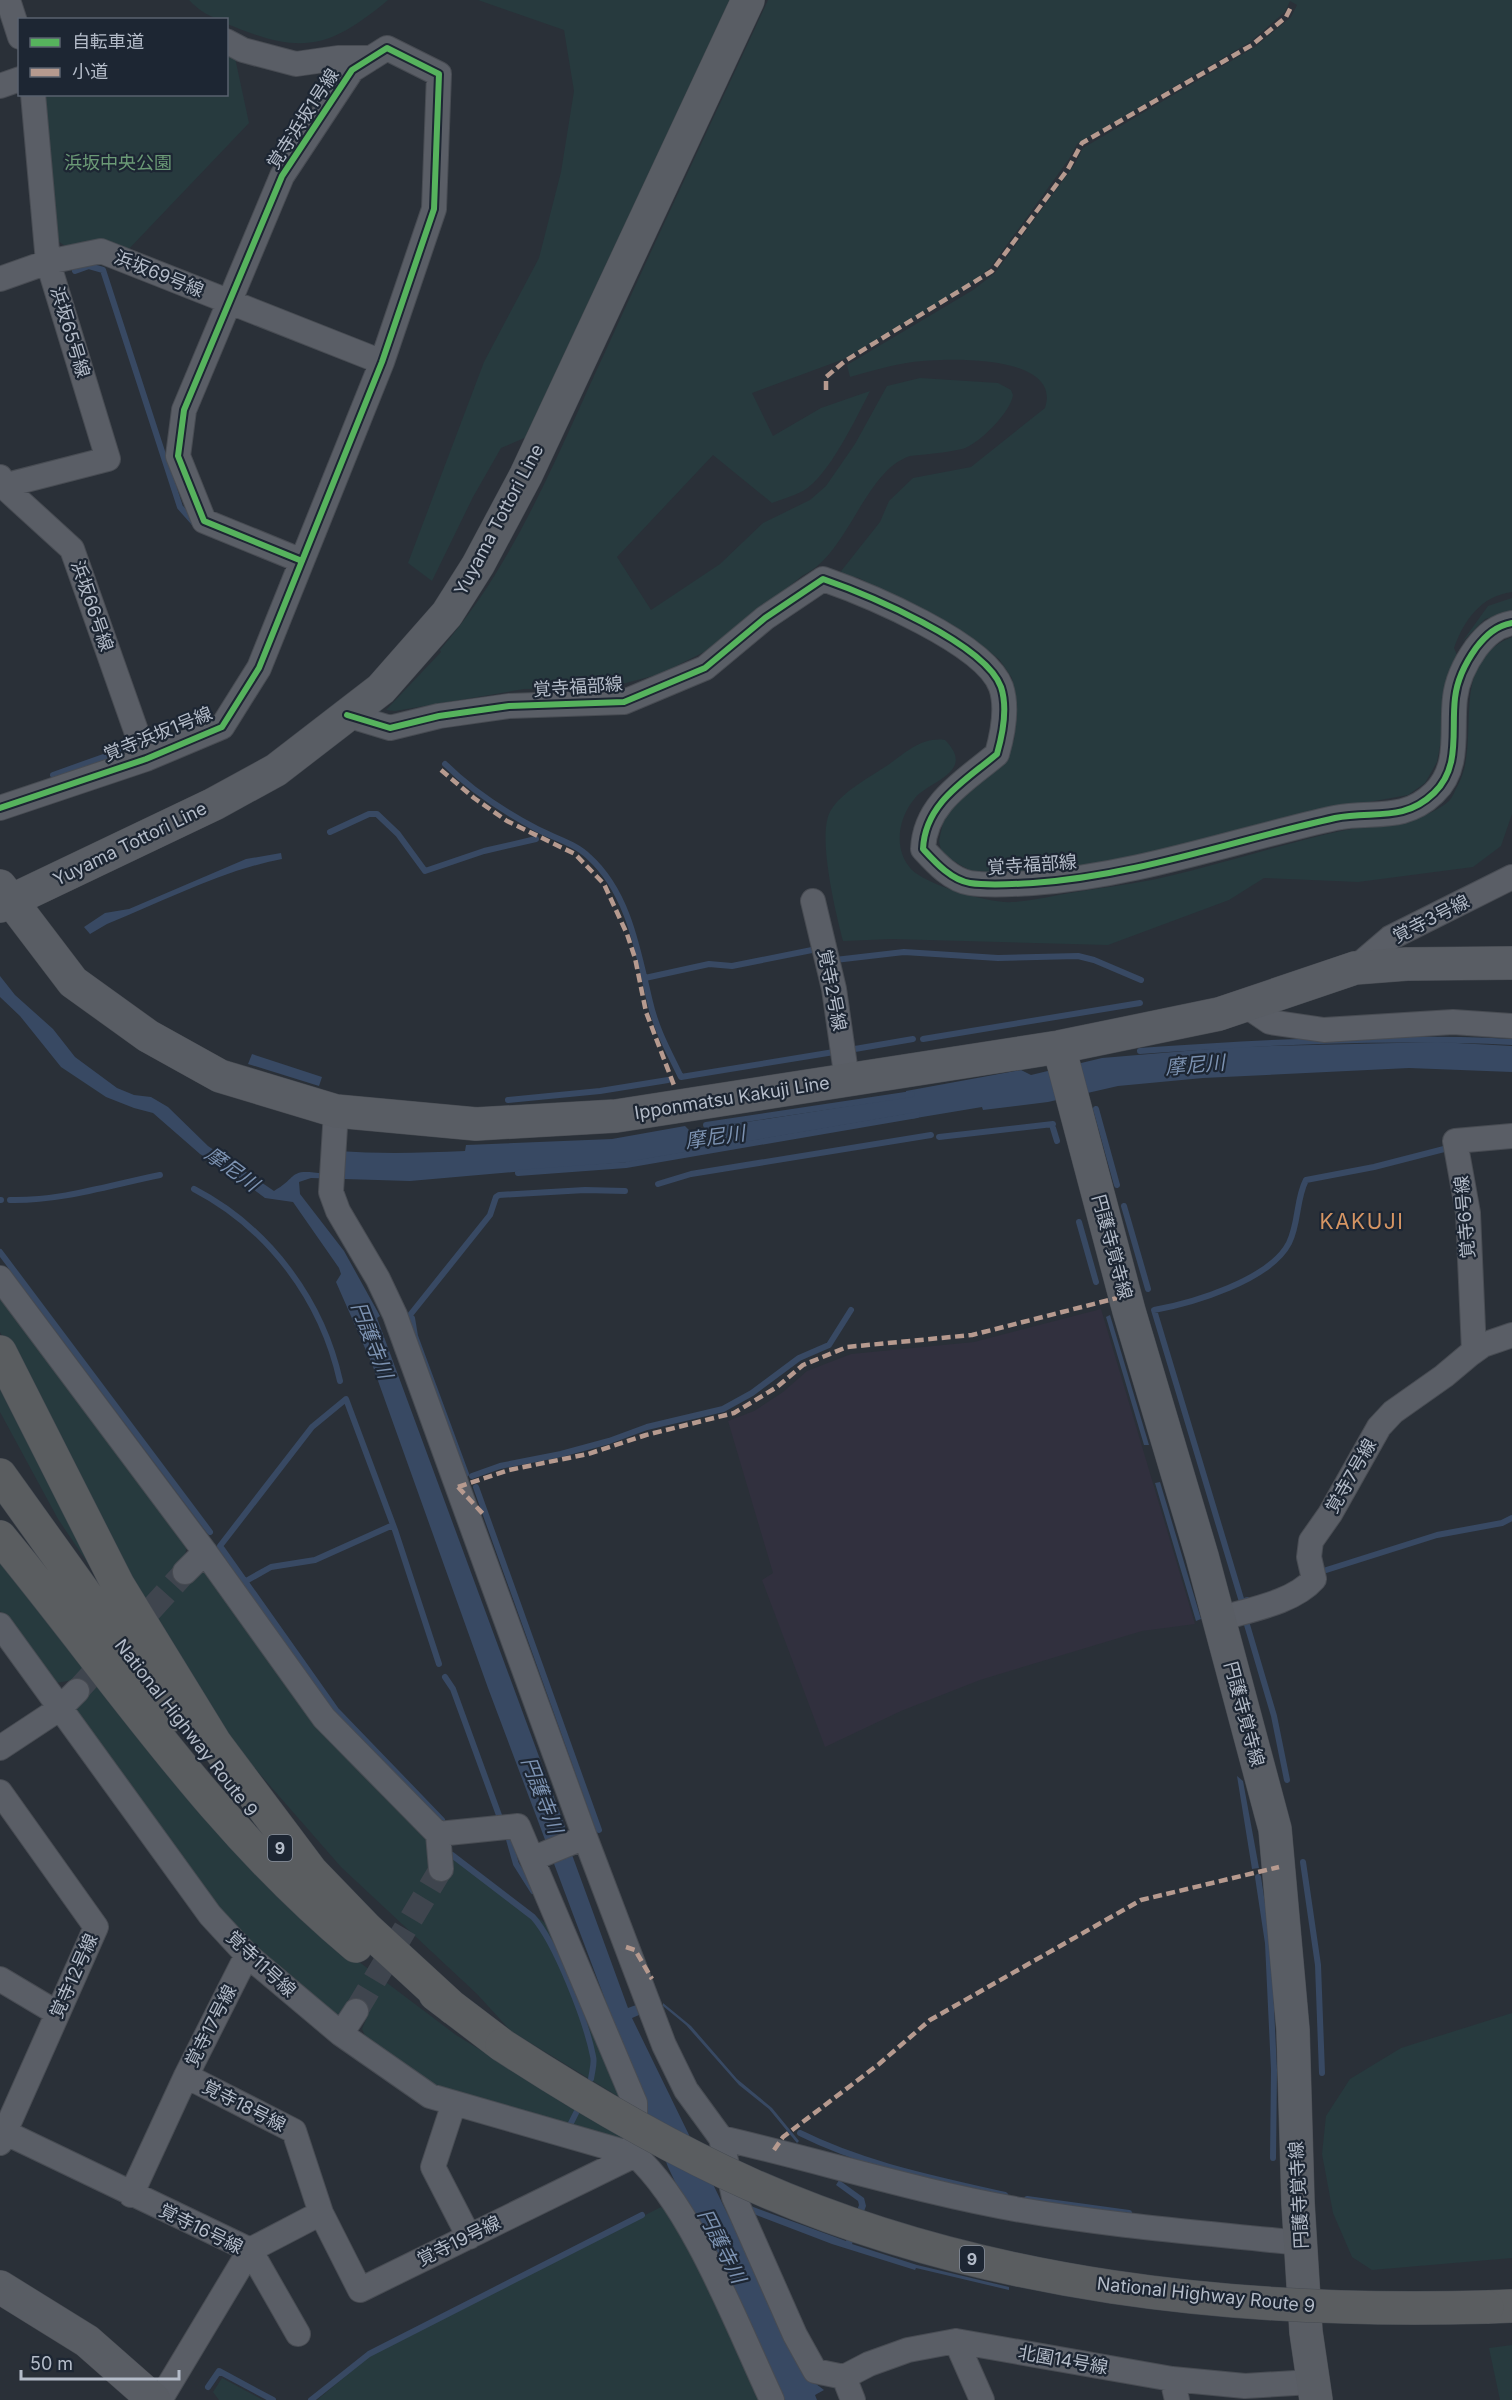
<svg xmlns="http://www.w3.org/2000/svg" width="1512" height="2400" font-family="Inter,'Noto Sans JP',sans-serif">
	<rect width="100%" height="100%" fill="#2a3038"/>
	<path fill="#31303e" d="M1101 1309 1195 1624 1142 1631 980 1680 901 1711 825 1747 762 1580 773 1573 728 1421 754 1411 783 1392 807 1371 851 1354 974 1342Z"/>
	<path fill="#273a3e" d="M189 0H388C327 51 300 54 227 24L226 20C213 20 198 10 189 0Z
		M478 0H731L529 436 501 448 473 497 432 581 408 563 484 362 539 258 561 172 574 91 564 30Z
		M768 0H1512V592C1481 596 1464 620 1454 648L1457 655 1437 762 1425 783 1408 795 1330 809 1121 860 1064 872 1013 875 969 870 942 854 939 841 944 818 957 800 1007 758 1014 740 1017 716 1012 678 999 659 968 637 859 578 838 575 880 522 889 501 913 478 971 467 1045 408C1063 353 944 358 913 362 891 365 871 371 850 377L847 365 973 290 995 273 1075 164 1083 148 1255 47 1291 17 1297 5 1290 1 1285 12 1250 42 1077 144 1069 159 990 268 969 285 844 359 752 393 773 436 821 408 870 391C856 418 829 476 803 491 793 496 782 499 772 503L713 455 617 557 651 610 720 564 763 523 810 500 826 486 855 444 887 386 920 378 998 383 1011 390 1013 395C1011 412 978 445 962 449 945 453 927 454 910 456 864 471 849 554 802 576L714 647 660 674 607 688 524 689 395 711 386 710 441 652 440 650C515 564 558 453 606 350 659 233 714 117 768 0Z
		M227 49 234 53 249 123 126 252 68 248 58 241 40 95 226 94Z
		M1512 598V612L1485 619 1462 642 1488 606Z
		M1512 637V814L1501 846 1473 867 1358 882 1264 878 1229 900 1108 945 891 939 843 941C836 914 816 833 831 810 843 791 870 777 888 765 907 752 921 737 945 740 977 772 929 781 915 798 898 818 893 849 911 869 926 885 990 904 1013 902 1034 901 1055 895 1076 892 1105 887 1136 884 1165 877 1224 863 1282 844 1341 831 1373 824 1424 824 1449 801 1453 797 1455 790 1458 785 1483 738 1446 663 1512 637Z
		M0 1286 187 1543 185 1557 195 1573H209L343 1753 426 1840 442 1880 453 1864 447 1856 449 1852 556 1931 619 2097 511 2031 477 1994 341 1867 237 1748 175 1660 0 1332Z
		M0 1371 101 1583 58 1519 0 1412Z
		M0 1552 342 1949 456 2035 626 2139H617L442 2090 368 2042 362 2029 368 2015 357 2004 344 2014 336 2015 294 1982 223 1915 73 1717 82 1692 73 1680 56 1683 46 1675 0 1611Z
		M1512 2013V2258L1372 2270 1352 2257 1333 2213 1322 2154 1326 2116 1350 2079 1401 2048Z
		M661 2207 669 2214 715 2295 760 2400H317L371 2355Z
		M1512 2345V2400H1500L1489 2348Z
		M222 2378 263 2400H219L213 2392Z"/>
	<path fill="#384963" d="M281 853 282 859C220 871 165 901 107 924L90 934 84 927 105 913 129 909 246 859Z
		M0 976 15 995 53 1029 75 1057 117 1088 134 1095 151 1097 168 1107 208 1146 274 1191C299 1177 287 1168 324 1174L337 1151C380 1154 422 1153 465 1151L466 1145 612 1139 685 1126 690 1131 906 1097V1091L1021 1070 1031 1075 1102 1058 1233 1047 1438 1042 1512 1046V1072L1409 1068 1203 1078 1118 1086 1048 1102 983 1110 982 1107 910 1119 908 1114 629 1162 410 1181 311 1178 299 1182 300 1194 344 1251 380 1316 377 1318 568 1835 571 1852 628 2008 636 2005 639 2015 632 2018 807 2377 824 2390 815 2395 817 2400H779L668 2167 488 1688 372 1364 336 1282 341 1274 339 1268 293 1202 265 1198 240 1179 200 1154 153 1113 134 1108 106 1097 61 1067 20 1016 0 997Z
		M252 1054 322 1077 319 1086 248 1064Z
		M1110 1315 1149 1445H1144L1106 1317Z
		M1160 1482 1201 1619 1196 1621 1155 1483Z
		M1237 1776 1243 1781 1259 1868 1252 1869Z
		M663 2003 691 2026 737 2079 772 2108 799 2141 797 2143 769 2109 739 2085 686 2025 663 2006Z
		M839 2180 864 2198 866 2206 852 2244 917 2265 1009 2287V2290L916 2268 915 2270 832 2244 746 2211 748 2205 846 2241 859 2205 858 2201 836 2185Z"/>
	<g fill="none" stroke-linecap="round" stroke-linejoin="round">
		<path stroke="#384963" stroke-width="6" d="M75 271 89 266 103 270 180 507 195 524
			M445 764C472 791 503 811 537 829 554 838 575 843 589 857 629 893 638 952 650 1002 656 1029 669 1052 681 1077L834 1052
			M53 775 126 749
			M330 832 369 814H377L398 834 425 871 484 851 536 839
			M835 960 904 952 998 958 1078 956 1094 960 1141 980
			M645 978 709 964 732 966 817 949
			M923 1039 1140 1003
			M849 1050 913 1039
			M1140 1051C1263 1042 1388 1036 1512 1042
			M508 1100 600 1091 668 1080
			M1096 1109 1117 1185
			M706 1125 912 1094
			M1053 1128 1057 1141
			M939 1137 1053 1124
			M518 1173 626 1165 917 1115
			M658 1184 691 1174 931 1135
			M194 1189C269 1228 322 1300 340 1381
			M0 1200H1
			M10 1200C62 1201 110 1185 160 1175
			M1124 1206 1148 1289
			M1079 1222 1096 1282
			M0 1252 210 1532
			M410 1315 490 1215 496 1197 499 1195 585 1190 625 1191
			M412 1318 415 1336 466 1474
			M472 1476 500 1466 561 1454 609 1441 647 1427 723 1409 752 1393 799 1358 829 1345 851 1310
			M476 1487 599 1830
			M1320 1569V1572L1437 1535 1502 1523 1512 1518
			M246 1581 271 1567 315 1560 393 1525
			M1247 1600 1242 1602 1154 1310C1193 1303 1270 1280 1289 1243 1299 1223 1296 1199 1306 1180L1374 1167 1448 1148
			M1245 1618 1274 1716 1287 1780
			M439 1664 395 1530 346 1399 312 1427 220 1546 336 1710 442 1820
			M445 1677 453 1689 500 1818
			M508 1836 516 1864 533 1891
			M452 1855 533 1917C556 1943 586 2021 593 2056 595 2063 592 2071 591 2079
			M1303 1862 1318 1965 1322 2073
			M1258 1877 1268 1943 1274 2070 1273 2158
			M570 2125 577 2111
			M800 2133C864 2165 936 2179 1005 2195
			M1027 2199 1129 2213
			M208 2387 219 2371 273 2400
			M311 2400 369 2354 642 2215"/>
		<path stroke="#3f454e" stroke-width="24" stroke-dasharray="24 12" stroke-linecap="butt" d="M77 1691 185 1572
			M356 2011 441 1869"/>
		<g stroke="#484c53" stroke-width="26">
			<path id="street" d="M8 0 20 37
				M226 41 243 50 296 64 338 58H371
				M0 86 20 79
				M0 279 48 262 101 251 382 362
				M0 477 3 486 72 549 146 759
				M3 486 108 459 48 262 33 94
				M347 715 390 728 439 716 509 706 624 702 705 668 765 618 823 579C866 594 985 643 1001 687 1008 708 1003 733 997 754 965 781 925 803 923 849 935 862 951 880 970 883 990 886 1013 884 1033 883 1136 876 1235 840 1335 818 1372 810 1403 823 1434 793 1461 767 1451 731 1455 698 1457 680 1466 662 1476 648 1486 635 1496 626 1512 623
				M0 808 146 759 222 727 259 668 382 362 434 209 439 74 387 48 352 70 282 176 184 410 178 456 204 521 302 561
				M813 901 834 989 847 1080
				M1355 968 1390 938 1512 877
				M1245 1005 1270 1022 1324 1030 1453 1022 1512 1026
				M336 1111 331 1192 338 1211 378 1279 395 1315 585 1837 664 2045 686 2090 721 2138 734 2197 795 2335 815 2371 844 2377
				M0 1278 205 1552 324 1718 438 1834 441 1869
				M1474 1351 1468 1213 1455 1141 1512 1136
				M185 1572 205 1552
				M1219 1619C1248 1610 1293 1603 1314 1579L1309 1557 1311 1541 1330 1514 1379 1427 1393 1412 1444 1376 1469 1355 1483 1345 1512 1335
				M0 1625 210 1915 247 1955 341 2034 430 2096 635 2155C693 2208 738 2328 772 2400
				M0 1748 59 1709 77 1691
				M0 1792 96 1927 0 2143
				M438 1834 518 1826 635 2103V2141
				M532 1859 585 1837
				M0 1979 57 2013
				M341 2034 356 2011
				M186 2076 294 2131 321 2213 250 2250 298 2334
				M454 2103 433 2167 469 2237
				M0 2130 250 2250 160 2400
				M721 2138C821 2161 919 2192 1021 2210 1113 2226 1207 2233 1300 2243
				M131 2195 186 2076 247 1955
				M321 2213 360 2290 635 2155
				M956 2341 982 2400
				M1172 2379 1177 2400
				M853 2400 844 2377 869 2364 908 2350 956 2341 1172 2379 1245 2386 1312 2382"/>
		</g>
		<g stroke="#484c53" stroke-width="34">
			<path id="secondary" d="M0 886 73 982 148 1036 220 1076 336 1111 476 1124 616 1116 1059 1047 1219 1014 1355 968 1407 964 1512 963
				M0 906 214 804 276 770 381 689 447 614 478 565 526 475 748 0
				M1059 1047 1129 1311 1202 1556 1275 1829 1293 2030 1298 2203 1306 2332 1316 2400
				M0 2287 87 2341 154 2400"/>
		</g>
		<g stroke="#474c53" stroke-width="34">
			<path id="highway" d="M0 1352 118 1585 215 1743 311 1871 367 1929 453 2008
				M0 1475 172 1715
				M0 1537C117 1679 212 1826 356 1946
				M435 1994 502 2045
				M1487 2307 1512 2306"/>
		</g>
		<use href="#street" stroke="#5a5e66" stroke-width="24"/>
		<use href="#secondary" stroke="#595d64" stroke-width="33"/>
		<use href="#highway" stroke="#5a5d60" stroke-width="33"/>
		<g stroke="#474c53" stroke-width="34" stroke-linecap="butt">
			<path id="highway-bridge" d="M502 2045C582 2097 664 2146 752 2185 982 2287 1238 2314 1487 2307"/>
		</g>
		<use href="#highway-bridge" stroke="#5a5d60" stroke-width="33"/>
		<path stroke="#b69a8f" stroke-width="4.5" stroke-dasharray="9 4.5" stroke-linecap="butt" d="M826 390V377L845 361 992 271 1068 169 1082 143 1252 45 1286 17 1292 5
			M441 770 474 798 507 821 575 854 604 884 627 934 635 958 646 1012 675 1088
			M458 1487 509 1470 588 1454 646 1435 734 1413 777 1387 803 1365 847 1347 972 1335 1125 1296
			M458 1487 484 1515
			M626 1947 635 1950 652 1979
			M774 2150 783 2137 879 2064 930 2020 1141 1900 1279 1867"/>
		<g stroke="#1d2633" stroke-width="10">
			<path id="cycleway" d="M347 715 390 728 439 716 509 706 624 702 705 668 765 618 823 579C866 594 985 643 1001 687 1008 708 1003 733 997 754 965 781 925 803 923 849 935 862 951 880 970 883 990 886 1013 884 1033 883 1136 876 1235 840 1335 818 1372 810 1403 823 1434 793 1461 767 1451 731 1455 698 1457 680 1466 662 1476 648 1486 635 1496 626 1512 623
				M0 808 146 759 222 727 259 668 382 362 434 209 439 74 387 48 352 70 282 176 184 410 178 456 204 521 302 561"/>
		</g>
		<use href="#cycleway" stroke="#56b35d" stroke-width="6"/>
	</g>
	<g text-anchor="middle" stroke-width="4.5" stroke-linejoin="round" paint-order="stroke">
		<g fill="#1d2633" stroke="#878f9c" stroke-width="1.5">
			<rect x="268" y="1835" width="24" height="26" rx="4.5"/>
			<rect x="960" y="2246" width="24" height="26" rx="4.5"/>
		</g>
		<g font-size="16" font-weight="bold" fill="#b4bcc9">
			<text x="280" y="1854">9</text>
			<text x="972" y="2265">9</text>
		</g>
		<g font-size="18" fill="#b4bcc9" stroke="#1d2633">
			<text transform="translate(303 119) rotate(-57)" y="6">覚寺浜坂1号線</text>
			<text transform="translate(159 274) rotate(22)" y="6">浜坂69号線</text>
			<text transform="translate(70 332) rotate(73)" y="6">浜坂65号線</text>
			<text transform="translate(499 520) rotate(-62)" y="6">Yuyama Tottori Line</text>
			<text transform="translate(92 606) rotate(71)" y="6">浜坂66号線</text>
			<text transform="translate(578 687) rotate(-4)" y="6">覚寺福部線</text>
			<text transform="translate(158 734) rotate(-22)" y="6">覚寺浜坂1号線</text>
			<text transform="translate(130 844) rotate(-26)" y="6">Yuyama Tottori Line</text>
			<text transform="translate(1032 865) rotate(-4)" y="6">覚寺福部線</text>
			<text transform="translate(1431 919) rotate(-27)" y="6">覚寺3号線</text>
			<text transform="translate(832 990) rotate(79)" y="6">覚寺2号線</text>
			<text transform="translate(732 1098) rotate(-9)" y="6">Ipponmatsu Kakuji Line</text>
			<text transform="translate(1465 1217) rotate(-95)" y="6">覚寺6号線</text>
			<text transform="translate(1112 1247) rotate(75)" y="6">円護寺覚寺線</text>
			<text transform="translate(1351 1476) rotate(-60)" y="6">覚寺7号線</text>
			<text transform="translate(1244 1714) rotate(75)" y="6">円護寺覚寺線</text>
			<text transform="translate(186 1728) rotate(52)" y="6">National Highway Route 9</text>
			<text transform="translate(261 1964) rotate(43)" y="6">覚寺11号線</text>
			<text transform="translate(74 1976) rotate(-66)" y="6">覚寺12号線</text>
			<text transform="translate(211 2026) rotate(-63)" y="6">覚寺17号線</text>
			<text transform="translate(244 2106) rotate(27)" y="6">覚寺18号線</text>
			<text transform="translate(1299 2195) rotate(-93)" y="6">円護寺覚寺線</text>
			<text transform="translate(201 2229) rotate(26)" y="6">覚寺16号線</text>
			<text transform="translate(459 2241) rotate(-26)" y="6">覚寺19号線</text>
			<text transform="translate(1206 2295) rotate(6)" y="6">National Highway Route 9</text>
			<text transform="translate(1063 2360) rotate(10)" y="6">北園14号線</text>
		</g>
		<g font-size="18" fill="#6b9a76" stroke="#1d2633">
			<text x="118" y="169">浜坂中央公園</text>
		</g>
		<g font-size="20" font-style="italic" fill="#7c92b1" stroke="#1d2633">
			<text transform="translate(1195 1065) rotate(-5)" y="7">摩尼川</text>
			<text transform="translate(715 1137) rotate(-8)" y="7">摩尼川</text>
			<text transform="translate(232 1169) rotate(36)" y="7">摩尼川</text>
			<text transform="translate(372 1340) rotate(69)" y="7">円護寺川</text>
			<text transform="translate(542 1795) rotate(69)" y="7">円護寺川</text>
			<text transform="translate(722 2246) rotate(63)" y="7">円護寺川</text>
		</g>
		<g font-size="21" letter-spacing="1.5" fill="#d59563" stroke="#1d2633">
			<text x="1362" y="1229">KAKUJI</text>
		</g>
	</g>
	<rect x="18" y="18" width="210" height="78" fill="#1d2633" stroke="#59626f" stroke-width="1.5"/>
	<rect x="30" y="38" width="30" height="9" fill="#56b35d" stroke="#59626f" stroke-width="1.5"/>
	<text x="72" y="48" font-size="18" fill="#b4bcc9">自転車道</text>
	<rect x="30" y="68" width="30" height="9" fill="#b69a8f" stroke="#59626f" stroke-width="1.5"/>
	<text x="72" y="78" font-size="18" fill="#b4bcc9">小道</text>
	<path d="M21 2370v9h158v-9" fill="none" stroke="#b4bcc9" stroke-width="3"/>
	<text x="30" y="2370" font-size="18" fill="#b4bcc9" stroke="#1d2633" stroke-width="4.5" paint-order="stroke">50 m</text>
</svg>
